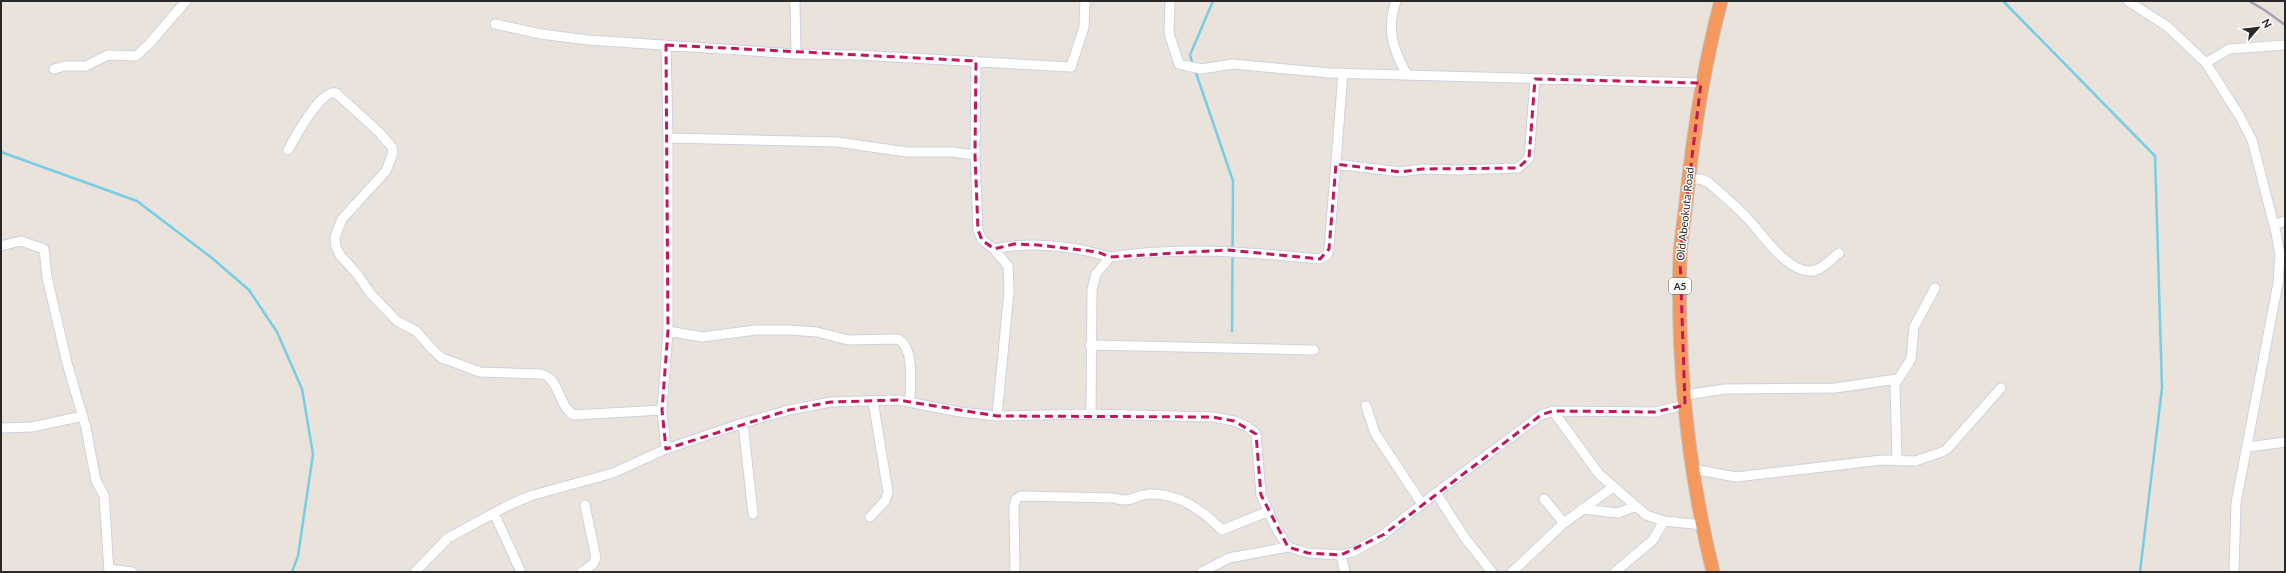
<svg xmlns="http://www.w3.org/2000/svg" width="2286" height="573" font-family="Lato,sans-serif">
	<rect width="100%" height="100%" fill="#eae3dc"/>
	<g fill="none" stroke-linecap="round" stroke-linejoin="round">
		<path stroke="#75cde6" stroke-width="2.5" d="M2003 1 2155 156 2162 388 2140 572
			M1193 65 1190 55 1213 1
			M1195 70 1233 181 1232 331
			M1 152 137 201 212 258 249 290 277 332 302 389 313 454 298 556 292 572"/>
		<g stroke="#ced2dd" stroke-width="11">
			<path id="minor" d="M795 1 796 54
				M1170 1 1169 33 1179 64 1201 69 1233 64 1329 73 1701 83
				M1396 1C1386 30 1393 49 1407 75
				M2128 1 2168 27 2206 63 2239 115 2252 140 2276 233 2280 255 2278 283 2236 503 2234 572
				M495 24 541 34 588 40 796 54 857 55 1071 67 1084 27 1085 1
				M666 45 668 138V331L702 337 756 330H788L817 332 848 340 898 339C915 347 910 386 910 402
				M2206 63 2229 49 2285 45
				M54 69 65 66H86L108 55 136 56 149 44 186 1
				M668 138 837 142 907 152H952L975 155 978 230 982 240 994 249 1008 266 1009 291 997 416
				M288 150C296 136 320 90 336 93L379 132 392 147 393 153 386 171 342 219 335 237 336 247 340 255 357 274 371 294 397 321 416 331 433 350 442 358 480 372 541 374C561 379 557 405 574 415L662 410
				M975 155 976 61
				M1336 164 1400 172 1422 169 1456 170 1518 168 1529 158 1535 79
				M1688 179H1701L1708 182C1722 194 1736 206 1749 220 1764 236 1786 271 1811 271 1821 271 1831 259 1839 253
				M2274 225 2285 221
				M1 246 21 241 44 249 47 277 67 363 86 428 96 481 104 495 109 572
				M994 249C1031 241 1073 246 1110 257
				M1090 345 1314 350
				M1685 395 1725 389 1835 388 1897 379
				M1366 406 1375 433 1422 504
				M1553 411 1599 474 1646 515 1664 521 1703 525
				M1091 414 1092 290 1096 274 1110 257C1180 246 1250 252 1320 259L1327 255 1329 249 1343 73
				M743 423 753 514
				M1 428 32 427 83 416
				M2248 447 2285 442
				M666 449 662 410 668 331
				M1897 461 1895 384 1911 359 1914 327 1935 288
				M1693 469 1736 477 1882 460 1915 461 1942 452 1947 449 2001 388
				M1436 493 1465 538 1492 572
				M1544 499 1564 523
				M1582 509 1618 513 1636 506
				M494 513 521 572
				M870 517 885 501 888 492 873 401
				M1341 555 1345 572
				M109 569 132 572
				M415 572 448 538 509 505 530 496 613 473 666 449 743 423 789 410 831 402 898 400 960 412 997 416 1091 414 1213 417 1234 421 1248 427 1256 434 1261 495 1276 528 1288 547 1308 553 1341 555 1353 552 1383 535 1436 493 1541 415 1553 411 1655 412 1685 405
				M582 572 593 564 596 558 585 505
				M1015 572 1014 507 1016 499 1021 496 1114 498C1132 504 1133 495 1149 494 1179 493 1202 510 1222 530L1269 511
				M1202 572 1229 558 1288 547
				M1512 572 1564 523 1613 487
				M1615 572 1653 540 1664 521"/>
		</g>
		<g stroke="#c3c3c3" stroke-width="15">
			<path id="highway" d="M1713 572C1688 470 1677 363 1680 257 1681 236 1685 215 1687 194 1694 129 1704 65 1721 1"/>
		</g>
		<use href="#minor" stroke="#fff" stroke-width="9"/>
		<use href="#highway" stroke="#f4985e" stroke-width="13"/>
		<path stroke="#9fa3b2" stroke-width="2.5" d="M2249 1 2266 11 2285 25"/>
	</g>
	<path fill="none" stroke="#c2185b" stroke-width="3" stroke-dasharray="8 5" stroke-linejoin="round" d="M666 45 976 61 975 155 978 230 982 240 994 249 1014 244 1038 245 1098 252 1110 257 1227 250 1320 259 1329 249 1336 164 1400 172 1422 169 1518 168 1529 158 1535 79 1701 83 1680 256 1685 405 1655 412 1553 411 1541 415 1383 535 1341 555 1308 553 1288 547 1261 495 1256 434 1234 421 1213 417 997 416 898 400 831 402 789 410 666 449 662 410 668 331Z"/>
	<g text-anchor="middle" stroke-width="3" stroke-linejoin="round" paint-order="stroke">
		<rect fill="#fff" stroke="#696969" stroke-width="1" x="1669" y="278" width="22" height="16" rx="3"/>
		<g font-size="10" font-weight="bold" fill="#292929">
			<text x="1680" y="290">A5</text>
		</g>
		<g font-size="11" fill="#292929" stroke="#fff">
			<text transform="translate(1685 214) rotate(-84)" y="4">Old Abeokuta Road</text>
		</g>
	</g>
	<rect width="2286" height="573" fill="none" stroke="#292929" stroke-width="4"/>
	<g transform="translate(2258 28) rotate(62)" stroke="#ffffff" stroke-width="3" paint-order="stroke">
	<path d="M0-3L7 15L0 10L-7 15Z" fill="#292929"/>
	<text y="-6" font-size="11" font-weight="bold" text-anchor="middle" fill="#292929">N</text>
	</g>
</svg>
